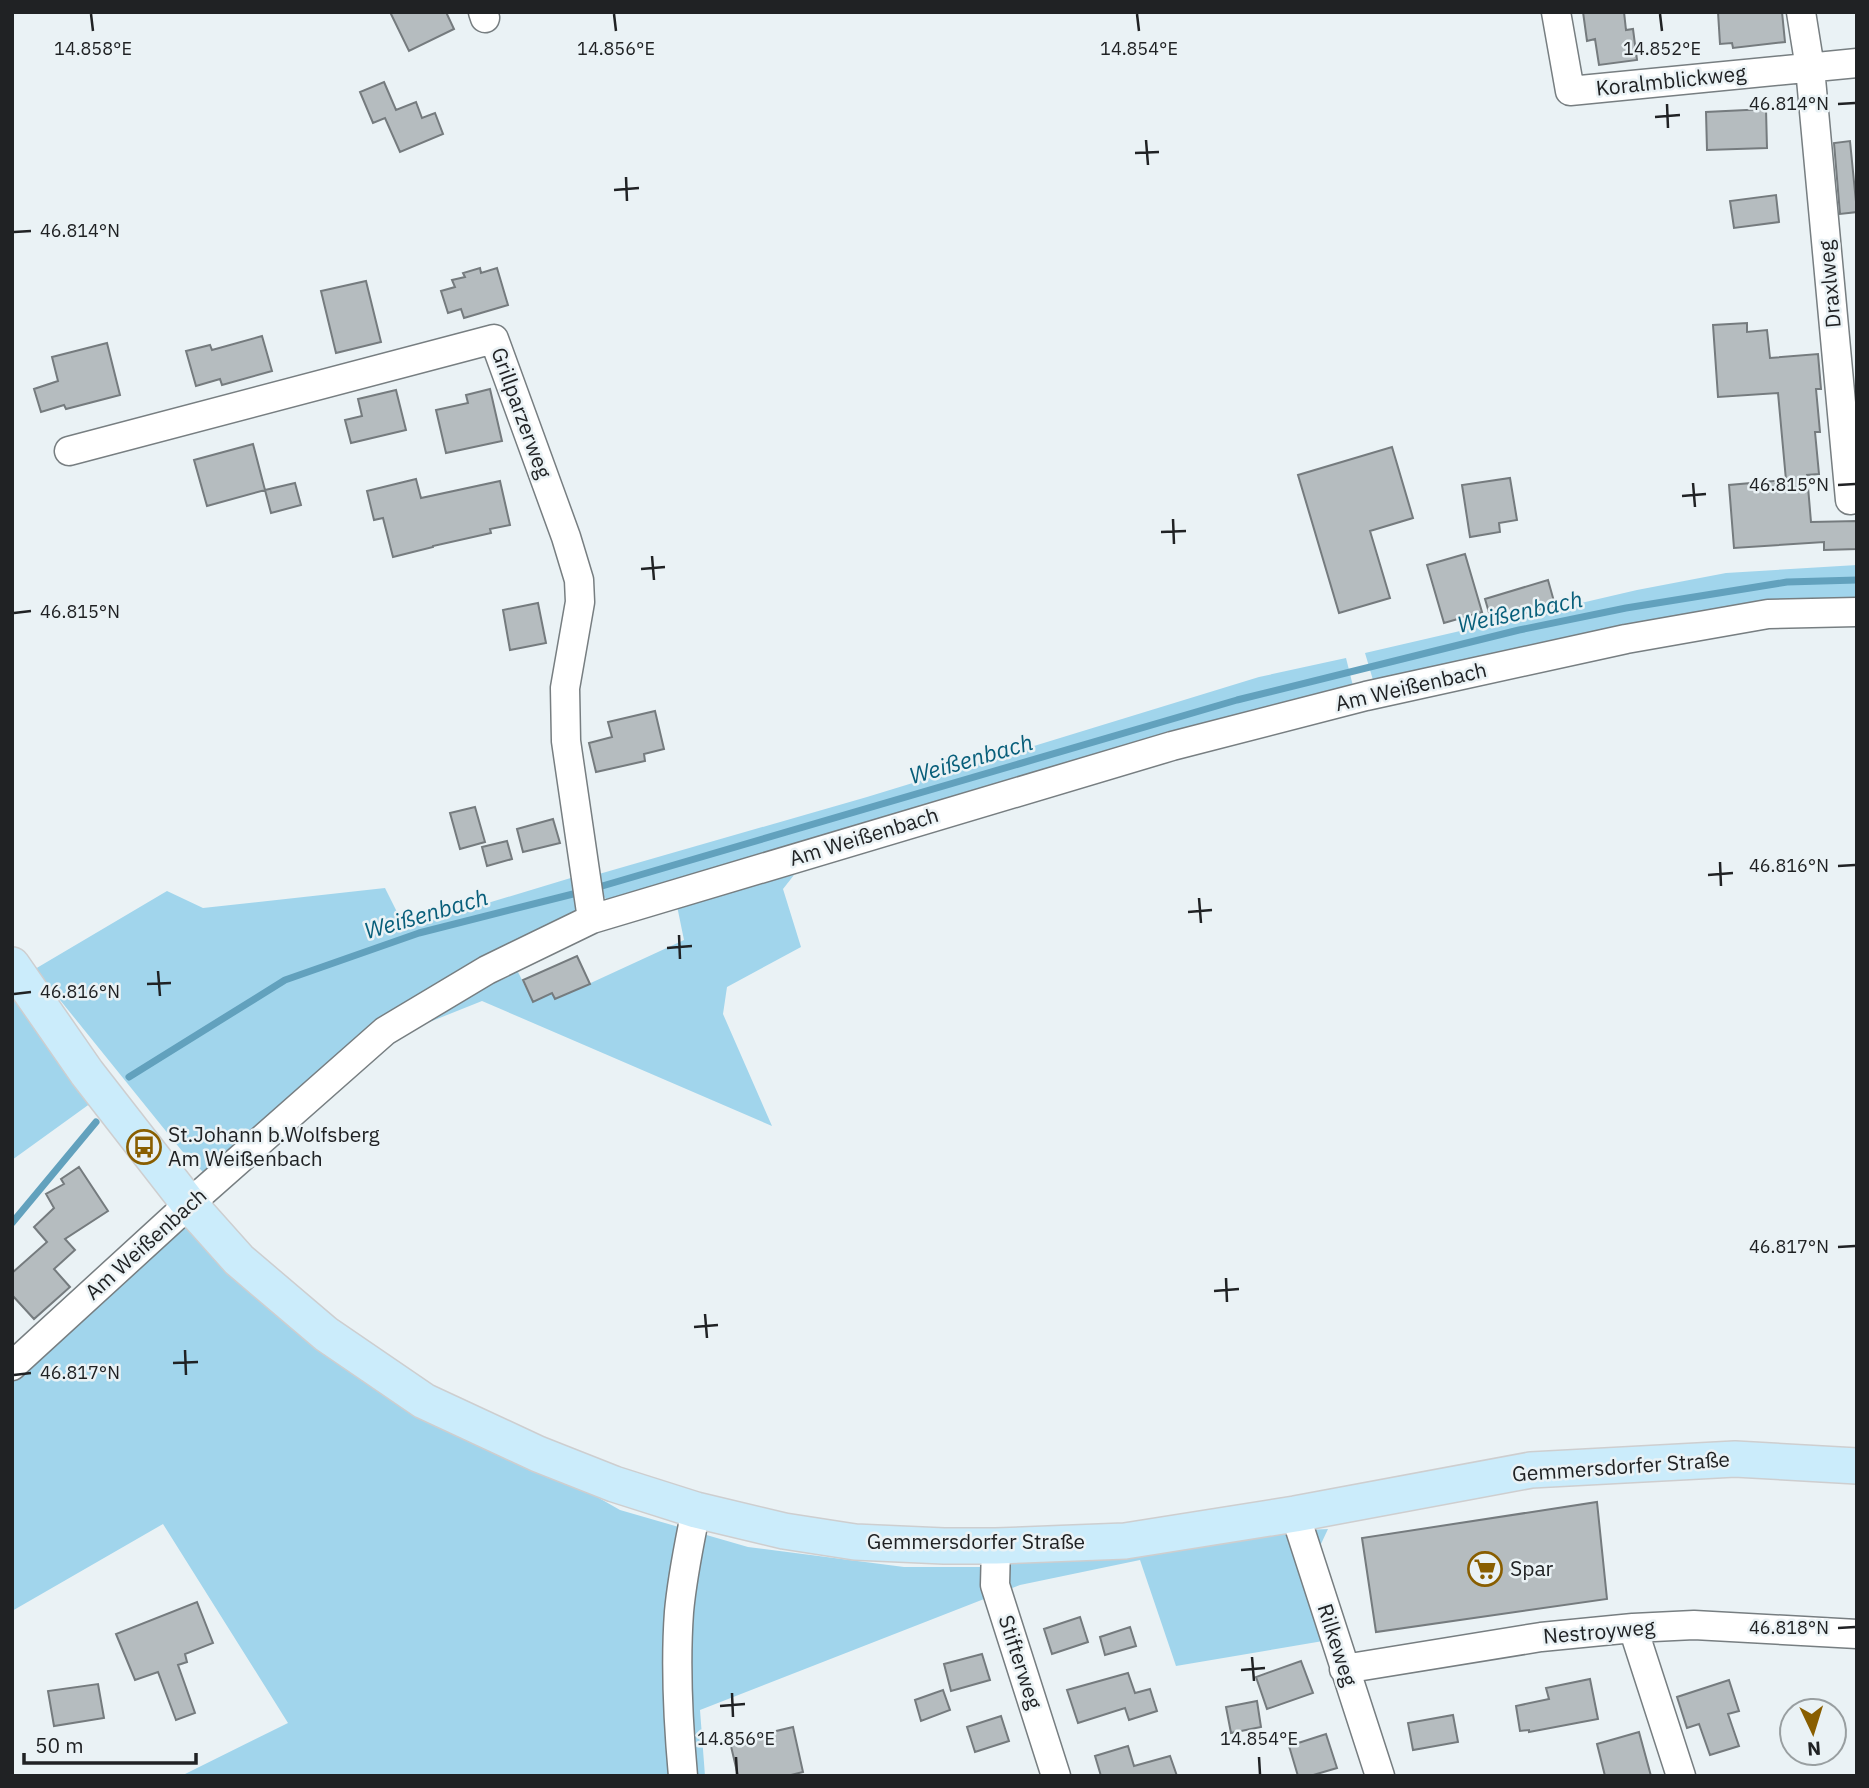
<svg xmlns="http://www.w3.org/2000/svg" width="1869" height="1788" font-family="'IBM Plex Sans',sans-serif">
	<rect width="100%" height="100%" fill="#eaf2f5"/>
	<path fill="#a1d5ec" d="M1857 565V599L1373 680 1365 653 1637 590 1726 573Z
		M1346 658 1353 686 608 901 602 895 599 874 867 797 1259 677Z
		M794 875 783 889 801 947 727 987 723 1014 772 1126 482 1001 417 1027 515 966 533 1002 552 993 556 999 684 940 676 901Z
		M574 877 578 910 205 1174 182 1151 35 969 167 891 203 908 385 888 405 928Z
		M12 991 91 1103 12 1160Z
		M180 1210 320 1339 620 1510 748 1547 904 1567H981L1084 1556 1220 1534 1328 1529 1320 1546 1348 1631 1323 1641 1176 1666 1140 1560 1020 1585 700 1710 705 1776H181L288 1723 163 1524 12 1611V1354Z"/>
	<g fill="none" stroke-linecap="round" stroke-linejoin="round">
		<path stroke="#62a1bd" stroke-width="7" d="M592 889 1237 700 1519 630 1626 608 1787 582 1857 580
			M129 1077 285 980 419 933 581 892
			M12 1223 96 1122"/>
	</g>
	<path fill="#b5bcbf" stroke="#757b7e" stroke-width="2" d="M390 12H446L454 29 409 51Z
		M1583 12H1624L1626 30 1633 29 1637 60 1599 65 1595 39 1587 41Z
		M1718 12H1782L1785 42 1733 48 1732 43 1720 44Z
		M384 82 396 110 416 102 422 118 435 113 443 134 400 152 385 118 373 123 360 92Z
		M1766 109 1767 148 1707 150 1706 112Z
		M1850 141 1857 212 1840 214 1834 143Z
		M1776 195 1779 222 1734 228 1730 201Z
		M480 268 481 273 497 268 508 305 464 318 461 309 448 313 441 291 455 287 452 280 465 277 463 273Z
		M366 281 381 342 336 353 321 291Z
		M1747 323V332L1767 330 1770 358 1818 354 1821 389H1816L1820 432H1815L1819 474 1807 475 1811 522 1857 521V549L1824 550V542L1734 548 1729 485 1786 480 1778 393 1718 397 1713 325Z
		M262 336 272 371 222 385 220 379 196 386 186 351 210 345 212 350Z
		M107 343 120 395 66 409 64 405 41 412 34 389 58 381 52 357Z
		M490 389 502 441 446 453 436 410 468 403 466 395Z
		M396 390 406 430 351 443 345 420 362 416 358 399Z
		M253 444 265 490 207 506 194 460Z
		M1392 447 1413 518 1370 531 1390 598 1339 613 1298 475Z
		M1510 478 1517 520 1499 523 1500 532 1470 537 1462 485Z
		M416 479 421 498 500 481 510 525 490 529 491 533 433 546V547L393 557 383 518 374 520 367 491Z
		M295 483 301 505 271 513 265 490Z
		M1465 554 1482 612 1444 623 1427 565Z
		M1548 580 1555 605 1492 623 1485 599Z
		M538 603 546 643 510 650 503 610Z
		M655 711 664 749 644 754 645 761 596 772 589 743 612 737 608 722Z
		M475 807 485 842 460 849 450 813Z
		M553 819 560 843 523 852 517 829Z
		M507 841 512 859 487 866 482 847Z
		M577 956 590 984 555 999 552 993 533 1002 523 980Z
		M79 1167 108 1211 65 1239 75 1250 54 1269 70 1287 34 1319 12 1295V1273L47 1242 34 1227 54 1208 46 1194 64 1184 61 1179Z
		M1597 1502 1607 1599 1376 1632 1362 1538Z
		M197 1602 213 1643 185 1654 187 1662 178 1665 195 1713 176 1720 158 1672 135 1680 116 1634Z
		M1080 1617 1088 1642 1052 1654 1044 1629Z
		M1130 1627 1136 1646 1105 1655 1100 1637Z
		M982 1654 990 1680 951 1691 944 1664Z
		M1301 1661 1313 1693 1267 1709 1256 1677Z
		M1128 1673 1135 1693 1150 1689 1157 1711 1129 1720 1125 1708 1078 1723 1067 1690Z
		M1590 1679 1598 1719 1529 1732V1730L1520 1731 1516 1706 1549 1699 1546 1688Z
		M1729 1680 1739 1711 1728 1714 1739 1746 1710 1755 1699 1724 1687 1728 1677 1697Z
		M98 1684 104 1718 54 1726 48 1691Z
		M943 1690 950 1710 921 1721 915 1700Z
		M1257 1701 1261 1727 1231 1733 1226 1707Z
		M1453 1715 1458 1742 1413 1750 1408 1723Z
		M1001 1716 1009 1741 975 1752 967 1727Z
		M793 1727 803 1772 787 1776H738L730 1742Z
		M1639 1732 1651 1776H1605L1597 1744Z
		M1326 1734 1337 1768 1310 1776H1298L1289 1746Z
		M1128 1746 1134 1766 1170 1756 1177 1776H1101L1095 1756Z"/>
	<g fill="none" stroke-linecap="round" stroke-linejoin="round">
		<g stroke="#777e81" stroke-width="31">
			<path id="minor" d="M483 12 485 18
				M1556 12 1570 91 1857 63
				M1801 12 1810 68 1850 500
				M69 451 494 339 566 537 579 580 580 602 565 688 566 741 592 919
				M12 1366 189 1204 385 1031 487 970 592 919 1172 746 1366 696 1626 639 1768 614 1857 612
				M1295 1514 1380 1776
				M996 1546 995 1585 1056 1776
				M1633 1628 1681 1776
				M1344 1669 1541 1637 1633 1628 1694 1625 1857 1634
				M683 1776C678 1721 675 1667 679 1612 682 1578 689 1544 696 1510"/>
		</g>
		<g stroke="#cececf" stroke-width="38">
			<path id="major" d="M12 965 87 1073 189 1204 239 1260 326 1334 424 1401 538 1454 614 1484 696 1510 784 1531 855 1542 944 1546H996L1125 1541 1295 1514 1531 1470 1735 1459 1857 1466"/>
		</g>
		<use href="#minor" stroke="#fff" stroke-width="28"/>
		<use href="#major" stroke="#cbecfb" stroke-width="35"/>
	</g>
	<path fill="none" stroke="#202224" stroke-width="2.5" d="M91 14 93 31M614 14 616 31M1137 14 1139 31M1660 14 1662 31M1667 104 1668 128M1838 104 1855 103M1655 117 1680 115M1146 140 1148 165M1135 153 1159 152M626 177 627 201M614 190 639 188M14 232 31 231M1693 483 1695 507M1838 485 1855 484M1682 496 1706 494M1173 519 1174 544M1161 532 1186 531M652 556 654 580M641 569 665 567M14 613 31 611M1720 862 1721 886M1838 866 1855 865M1708 875 1733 873M1199 898 1201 923M1188 912 1212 910M679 935 680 959M667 948 692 946M158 971 160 996M147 984 171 983M14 994 31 992M1838 1247 1855 1246M1226 1278 1227 1302M1214 1291 1239 1289M705 1314 707 1338M694 1327 718 1325M185 1350 186 1375M173 1363 198 1362M14 1375 31 1373M1838 1628 1855 1627M1252 1657 1254 1681M1241 1670 1265 1668M732 1693 733 1717M720 1706 745 1704M736 1757 737 1774M1259 1757 1260 1774"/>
	<defs>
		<g id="bus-ring" transform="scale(1.75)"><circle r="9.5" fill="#eaf2f5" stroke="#895e00" stroke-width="1.5"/><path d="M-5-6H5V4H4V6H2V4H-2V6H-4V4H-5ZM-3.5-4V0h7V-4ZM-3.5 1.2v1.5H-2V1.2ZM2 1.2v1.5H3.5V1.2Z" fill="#895e00"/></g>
		<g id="supermarket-ring" transform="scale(1.75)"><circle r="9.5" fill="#eaf2f5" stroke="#895e00" stroke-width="1.5"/><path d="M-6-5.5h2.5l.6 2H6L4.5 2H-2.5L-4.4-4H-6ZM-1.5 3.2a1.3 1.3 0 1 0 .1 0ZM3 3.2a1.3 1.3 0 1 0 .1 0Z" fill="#895e00"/></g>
	</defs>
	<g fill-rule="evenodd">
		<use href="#bus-ring" x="144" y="1147"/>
		<use href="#supermarket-ring" x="1485" y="1569"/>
	</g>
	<g text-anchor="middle" stroke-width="5" stroke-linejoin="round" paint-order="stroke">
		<g font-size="21" fill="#202224" stroke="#eaf2f5">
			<text transform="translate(1671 81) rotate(-6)" y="7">Koralmblickweg</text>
			<text transform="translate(1830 284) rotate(-95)" y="7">Draxlweg</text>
			<text transform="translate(521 413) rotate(70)" y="7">Grillparzerweg</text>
			<text transform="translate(1411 687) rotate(-13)" y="7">Am Weißenbach</text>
			<text transform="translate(864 837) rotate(-17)" y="7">Am Weißenbach</text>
			<text transform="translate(146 1244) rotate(-42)" y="7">Am Weißenbach</text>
			<text transform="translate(1621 1467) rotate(-4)" y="7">Gemmersdorfer Straße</text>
			<text x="976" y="1549">Gemmersdorfer Straße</text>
			<text transform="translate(1599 1632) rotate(-5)" y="7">Nestroyweg</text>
			<text transform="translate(1337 1645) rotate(72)" y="7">Rilkeweg</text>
			<text transform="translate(1020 1662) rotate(72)" y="7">Stifterweg</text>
		</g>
		<g font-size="21" fill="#202224" stroke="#eaf2f5" text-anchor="start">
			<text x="168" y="1142">St.Johann b.Wolfsberg<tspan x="168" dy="24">Am Weißenbach</tspan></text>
			<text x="1510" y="1576">Spar</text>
		</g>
		<g font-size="23" font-style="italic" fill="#075e7a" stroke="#eaf2f5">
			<text transform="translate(1520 612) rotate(-12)" y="8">Weißenbach</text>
			<text transform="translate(971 759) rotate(-16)" y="8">Weißenbach</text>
			<text transform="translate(426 914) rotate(-16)" y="8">Weißenbach</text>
		</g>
	</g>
	<g font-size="18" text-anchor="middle" fill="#202224" stroke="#eaf2f5" stroke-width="5" stroke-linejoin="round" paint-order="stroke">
		<text x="93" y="55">14.858°E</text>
		<text x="616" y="55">14.856°E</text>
		<text x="1139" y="55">14.854°E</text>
		<text x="1662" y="55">14.852°E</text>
		<text x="1789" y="110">46.814°N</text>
		<text x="80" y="237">46.814°N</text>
		<text x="1789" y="491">46.815°N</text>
		<text x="80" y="618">46.815°N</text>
		<text x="1789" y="872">46.816°N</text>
		<text x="80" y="998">46.816°N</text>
		<text x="1789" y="1253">46.817°N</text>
		<text x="80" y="1379">46.817°N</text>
		<text x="1789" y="1634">46.818°N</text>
		<text x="736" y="1745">14.856°E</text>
		<text x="1259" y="1745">14.854°E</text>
	</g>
	<rect width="1869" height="1788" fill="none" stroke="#202224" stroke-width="28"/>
	<g transform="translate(1813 1732) rotate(176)"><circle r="33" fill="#eaf2f5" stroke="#999fa1" stroke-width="2"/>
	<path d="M0-5L12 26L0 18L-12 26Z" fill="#895e00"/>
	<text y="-10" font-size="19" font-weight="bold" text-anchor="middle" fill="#202224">N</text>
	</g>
	<path d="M24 1753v10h172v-10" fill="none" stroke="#202224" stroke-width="3.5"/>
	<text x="35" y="1753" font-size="21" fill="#202224" stroke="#eaf2f5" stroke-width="5" paint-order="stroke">50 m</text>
</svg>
